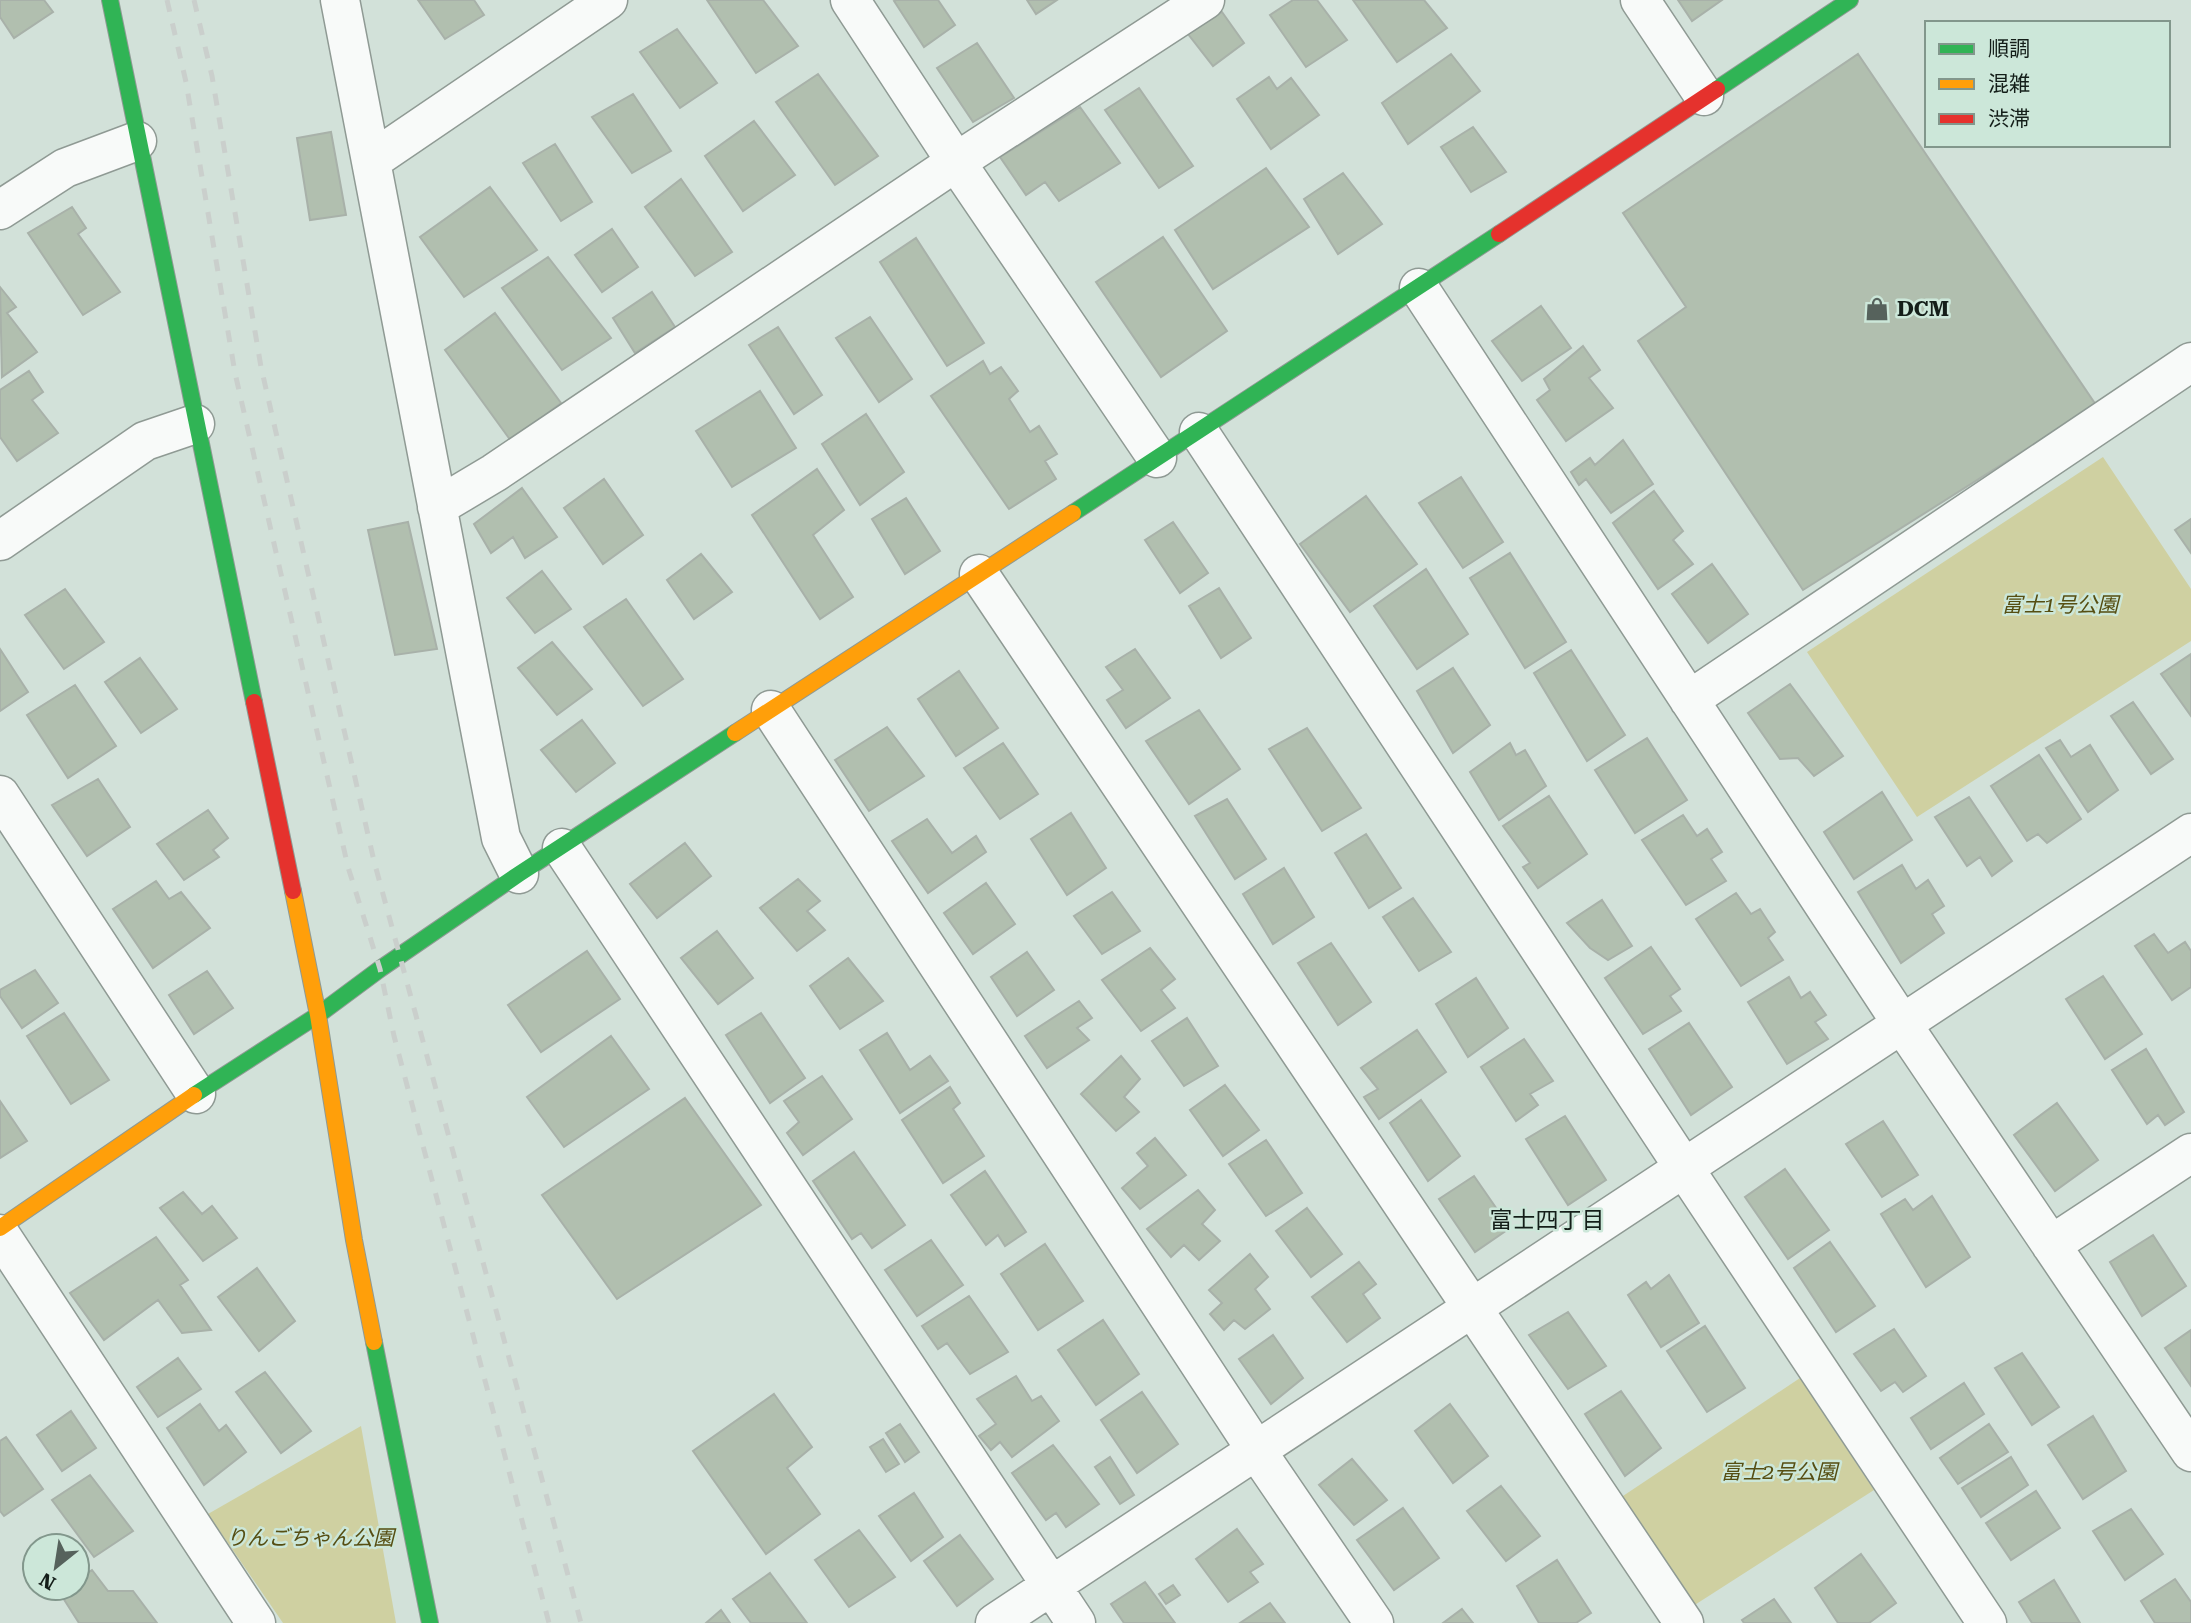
<svg xmlns="http://www.w3.org/2000/svg" width="2191" height="1623" font-family="'Roboto Serif','Noto Sans JP',serif">
	<rect width="100%" height="100%" fill="#d2e1d9"/>
	<path fill="#cfd0a1" d="M2103 457 2191 589V641L1917 817 1807 652Z
		M1800 1378 1874 1490 1690 1608 1617 1500Z
		M361 1426 396 1623H283L208 1514Z"/>
	<path fill="#b1bfaf" stroke="#a8b1a9" stroke-width="2" d="M0 0H44L53 12 14 38 0 17Z
		M418 0H474L484 15 445 39Z
		M707 0H763L798 46 756 73Z
		M896 0H938L955 25 924 47 894 1Z
		M1027 0H1057L1036 14Z
		M1293 0H1317L1347 40 1306 67 1270 15Z
		M1353 0H1424L1447 28 1397 62Z
		M1678 0H1722L1692 21Z
		M1222 12 1244 43 1213 66 1188 34Z
		M677 29 717 83 680 108 640 52Z
		M977 43 1014 98 973 122 937 68Z
		M1451 54 1480 91 1408 144 1382 103Z
		M1858 54 2096 405 1803 590 1638 341 1686 307 1623 213Z
		M818 74 878 156 835 185 776 102Z
		M1269 77 1277 89 1291 78 1319 115 1271 149 1237 99Z
		M1139 88 1193 166 1159 188 1105 110Z
		M633 94 671 151 632 173 592 117Z
		M1080 107 1120 163 1059 201 1045 182 1026 195 1000 157Z
		M754 121 795 175 743 211 705 156Z
		M1473 127 1506 172 1471 192 1441 147Z
		M331 132 346 215 310 220 297 138Z
		M555 144 592 202 561 221 523 163Z
		M1266 168 1309 227 1213 289 1175 230Z
		M1343 173 1382 224 1338 254 1304 199Z
		M681 179 732 252 695 276 645 207Z
		M490 187 537 250 464 297 420 237Z
		M72 207 86 228 78 234 120 292 83 315 28 233Z
		M612 229 638 267 602 292 575 255Z
		M1163 237 1227 331 1161 377 1096 282Z
		M916 238 984 343 947 366 880 262Z
		M548 257 611 338 562 370 502 288Z
		M0 287 16 307 7 313 37 352 2 377Z
		M652 292 675 327 635 353 613 318Z
		M1541 306 1571 348 1522 381 1492 341Z
		M495 313 561 403 511 441 445 350Z
		M870 317 912 379 879 402 836 338Z
		M778 327 822 395 794 414 749 345Z
		M1583 346 1600 370 1589 378 1613 408 1566 441 1537 400 1550 390 1544 379Z
		M983 361 990 374 1001 367 1018 391 1009 399 1030 432 1039 426 1057 454 1045 461 1056 479 1009 509 931 396Z
		M29 371 43 392 32 400 58 433 17 461 0 437V390Z
		M760 391 796 448 732 487 696 431Z
		M866 414 904 472 860 505 822 444Z
		M1623 440 1653 484 1611 513 1586 479 1579 485 1571 472 1590 458 1595 465Z
		M817 469 844 510 813 535 853 597 820 619 752 515Z
		M1461 477 1503 542 1463 568 1419 503Z
		M604 479 643 535 603 564 564 508Z
		M522 488 557 537 525 558 513 537 491 553 474 524Z
		M1654 491 1683 531 1673 540 1693 564 1658 589 1613 523Z
		M1366 496 1417 564 1350 612 1300 544Z
		M906 498 940 551 905 574 872 519Z
		M2191 519V553L2175 530Z
		M408 522 437 649 395 655 368 530Z
		M1173 522 1208 573 1180 593 1145 540Z
		M1510 553 1566 642 1525 668 1470 578Z
		M701 554 732 592 694 619 667 580Z
		M1712 564 1748 614 1708 643 1672 594Z
		M1426 569 1468 634 1417 669 1374 606Z
		M542 571 571 609 535 633 507 598Z
		M1219 588 1251 638 1221 658 1189 606Z
		M65 589 104 642 64 669 25 615Z
		M626 599 683 679 643 706 584 627Z
		M552 642 592 689 557 715 518 668Z
		M0 649 28 692 0 711Z
		M1135 649 1170 698 1126 728 1107 700 1123 690 1106 667Z
		M1571 650 1625 735 1587 761 1534 673Z
		M2191 654V716L2161 674Z
		M140 658 177 709 141 733 105 682Z
		M1453 668 1490 725 1453 753 1417 691Z
		M959 671 998 728 956 756 918 699Z
		M1790 684 1843 756 1814 776 1798 758 1780 759 1748 713Z
		M75 685 116 746 68 778 27 715Z
		M2133 702 2173 759 2151 774 2111 716Z
		M1199 710 1240 769 1189 804 1146 741Z
		M582 720 615 763 576 792 541 750Z
		M887 727 924 776 869 811 835 760Z
		M1307 728 1361 808 1322 831 1269 749Z
		M1647 738 1687 800 1635 833 1595 770Z
		M2060 740 2071 757 2090 745 2118 790 2088 812 2046 748Z
		M1003 743 1038 794 1000 819 964 768Z
		M1510 743 1516 755 1525 750 1546 786 1499 820 1470 772Z
		M2039 755 2081 819 2047 843 2038 834 2027 841 1991 786Z
		M98 779 130 827 87 856 52 805Z
		M1882 792 1912 840 1854 879 1824 832Z
		M1549 796 1587 854 1538 888 1523 867 1530 863 1503 826Z
		M1969 797 2012 861 1992 876 1980 857 1967 866 1935 817Z
		M1227 799 1266 859 1235 879 1195 816Z
		M208 810 228 838 213 850 219 857 184 880 157 844Z
		M1071 813 1106 868 1067 895 1031 839Z
		M1683 815 1697 836 1707 829 1722 852 1711 859 1726 881 1686 905 1642 840Z
		M927 819 952 853 976 836 986 852 928 893 892 841Z
		M1366 834 1401 888 1369 908 1335 853Z
		M685 843 711 876 657 918 630 884Z
		M1902 865 1916 889 1928 880 1944 906 1932 914 1944 933 1901 963 1858 892Z
		M1284 868 1314 917 1273 944 1243 894Z
		M798 879 820 901 807 911 825 930 797 951 760 908Z
		M156 881 169 899 181 892 210 928 153 968 113 909Z
		M986 883 1015 924 973 954 944 913Z
		M1112 892 1140 931 1102 954 1074 916Z
		M1736 893 1751 914 1760 909 1775 932 1768 938 1783 960 1741 986 1696 919Z
		M1413 898 1451 952 1419 971 1383 917Z
		M1602 900 1632 946 1608 960 1590 948 1567 923Z
		M717 931 753 978 718 1004 681 958Z
		M2154 934 2168 953 2185 942 2191 951V987L2172 1000 2135 946Z
		M1331 943 1371 1002 1338 1025 1298 963Z
		M1651 947 1680 989 1670 996 1681 1011 1643 1034 1605 978Z
		M1150 948 1175 979 1161 990 1175 1008 1141 1031 1102 980Z
		M587 951 620 999 541 1052 508 1005Z
		M1027 952 1054 990 1017 1016 991 977Z
		M848 958 883 1001 840 1029 810 986Z
		M35 970 58 1003 22 1028 0 996V990Z
		M207 971 233 1008 194 1034 169 995Z
		M2103 976 2142 1034 2105 1059 2066 999Z
		M1789 977 1801 998 1810 992 1826 1015 1815 1022 1828 1039 1787 1064 1748 1002Z
		M1476 978 1508 1028 1468 1057 1436 1004Z
		M1079 1001 1092 1018 1077 1028 1089 1040 1047 1068 1025 1036Z
		M64 1013 109 1080 71 1104 27 1036Z
		M761 1013 805 1078 770 1103 726 1035Z
		M1187 1018 1218 1066 1184 1086 1152 1041Z
		M1689 1023 1732 1087 1691 1115 1649 1049Z
		M1417 1030 1446 1072 1379 1119 1364 1097 1378 1089 1361 1068Z
		M887 1033 910 1070 930 1056 948 1081 900 1113 860 1050Z
		M611 1036 649 1089 564 1147 527 1097Z
		M1524 1039 1553 1081 1530 1094 1538 1105 1516 1121 1481 1067Z
		M2146 1049 2184 1112 2165 1125 2158 1115 2147 1124 2112 1070Z
		M1121 1056 1140 1079 1124 1097 1139 1112 1116 1131 1081 1094Z
		M822 1076 852 1119 803 1155 787 1133 799 1122 784 1101Z
		M1225 1085 1259 1130 1223 1156 1190 1110Z
		M950 1087 960 1103 953 1109 984 1156 943 1183 902 1120Z
		M685 1098 761 1205 617 1299 542 1195Z
		M1421 1100 1460 1156 1428 1181 1390 1123Z
		M0 1101 27 1141 0 1158Z
		M2057 1103 2098 1160 2055 1191 2014 1135Z
		M1565 1116 1606 1180 1568 1205 1526 1139Z
		M1883 1121 1918 1175 1882 1197 1846 1144Z
		M1155 1138 1186 1175 1140 1209 1122 1188 1148 1166 1137 1153Z
		M1266 1140 1302 1193 1266 1216 1229 1164Z
		M854 1152 905 1225 872 1248 861 1233 852 1239 813 1181Z
		M1785 1169 1829 1230 1788 1259 1745 1197Z
		M985 1171 1026 1232 1005 1246 998 1235 986 1245 951 1195Z
		M1474 1176 1510 1228 1475 1252 1439 1199Z
		M1198 1190 1215 1210 1202 1224 1220 1241 1199 1260 1184 1245 1171 1257 1147 1229Z
		M183 1192 202 1214 212 1206 237 1238 203 1261 160 1208Z
		M1932 1196 1970 1257 1926 1287 1881 1214 1905 1199 1913 1210Z
		M1307 1208 1342 1254 1311 1277 1276 1231Z
		M2153 1235 2186 1286 2142 1316 2110 1262Z
		M156 1237 188 1280 180 1285 211 1330 182 1333 158 1300 104 1340 70 1293Z
		M931 1240 963 1285 917 1316 885 1270Z
		M1830 1242 1875 1306 1836 1332 1794 1268Z
		M1045 1244 1083 1301 1038 1330 1001 1274Z
		M1250 1254 1268 1277 1255 1289 1270 1309 1245 1329 1234 1320 1224 1330 1210 1314 1222 1303 1209 1290Z
		M1359 1262 1376 1284 1363 1294 1380 1318 1347 1342 1312 1297Z
		M257 1268 295 1321 259 1351 218 1297Z
		M1669 1275 1699 1323 1661 1347 1628 1295 1646 1282 1651 1289Z
		M969 1296 1008 1352 970 1374 947 1343 938 1349 922 1326Z
		M1568 1312 1606 1366 1568 1389 1529 1335Z
		M1103 1320 1139 1374 1096 1405 1058 1350Z
		M1705 1326 1745 1388 1707 1412 1667 1351Z
		M1894 1329 1926 1376 1903 1392 1895 1382 1881 1391 1854 1354Z
		M2191 1330V1386L2165 1348Z
		M1273 1335 1303 1378 1271 1404 1239 1359Z
		M2022 1353 2059 1407 2032 1425 1995 1368Z
		M178 1358 201 1389 158 1417 137 1387Z
		M265 1372 311 1431 281 1453 236 1392Z
		M1016 1376 1032 1401 1041 1396 1059 1421 1012 1457 1000 1442 991 1450 979 1436 996 1424 977 1399Z
		M1964 1383 1984 1414 1931 1449 1911 1418Z
		M1621 1391 1661 1448 1625 1476 1585 1414Z
		M1142 1392 1178 1444 1137 1473 1101 1420Z
		M774 1394 812 1447 787 1468 820 1514 766 1554 693 1451Z
		M200 1404 219 1431 226 1425 246 1452 204 1485 167 1428Z
		M1450 1404 1488 1456 1453 1483 1415 1431Z
		M71 1411 96 1448 62 1471 37 1435Z
		M2093 1416 2126 1471 2083 1499 2048 1445Z
		M900 1424 919 1452 905 1462 886 1433Z
		M1989 1424 2008 1452 1958 1484 1940 1458Z
		M6 1437 43 1489 4 1516 0 1511V1441Z
		M883 1439 899 1464 886 1472 870 1447Z
		M1053 1445 1099 1504 1066 1527 1056 1513 1046 1520 1012 1473Z
		M1110 1457 1134 1495 1120 1504 1095 1467Z
		M2011 1457 2028 1485 1981 1517 1962 1488Z
		M1352 1459 1387 1500 1354 1525 1319 1485Z
		M90 1475 133 1531 94 1557 52 1500Z
		M1501 1486 1540 1536 1506 1561 1467 1511Z
		M2036 1491 2060 1528 2011 1560 1986 1523Z
		M914 1493 943 1537 911 1561 879 1516Z
		M1403 1508 1439 1558 1394 1590 1357 1540Z
		M2131 1509 2163 1554 2125 1580 2093 1531Z
		M1237 1529 1263 1564 1250 1572 1258 1582 1228 1602 1196 1559Z
		M859 1530 895 1577 849 1607 815 1560Z
		M960 1535 993 1579 957 1606 924 1561Z
		M1861 1554 1896 1603 1869 1623H1838L1815 1588Z
		M1557 1560 1591 1613 1576 1623H1539L1517 1586Z
		M92 1570 108 1591H133L157 1623H79L58 1590 61 1588H77V1579Z
		M770 1573 807 1623H751L733 1599Z
		M2175 1579 2191 1602V1623H2155L2141 1601Z
		M2054 1580 2080 1623H2032L2019 1602Z
		M1145 1582 1175 1623H1124L1111 1604Z
		M1173 1585 1180 1595 1166 1604 1159 1594Z
		M1774 1599 1791 1623H1744L1742 1620Z
		M1270 1603 1285 1623H1240Z
		M1462 1609 1473 1623H1443Z
		M721 1610 730 1623H706Z"/>
	<g fill="none" stroke-linecap="round" stroke-linejoin="round">
		<g stroke="#8f9a94" stroke-width="41">
			<path id="street" d="M340 0 501 838 519 874
				M850 0 956 162 1157 458
				M1640 0 1704 96
				M371 161 608 0
				M0 210 65 168 137 141
				M1419 288 1902 1024 2191 1452
				M1199 432 1684 1168 1987 1623
				M437 507 494 473 956 162 1205 0
				M0 541 145 441 195 424
				M979 574 1684 1623
				M1689 700 2191 362
				M771 710 1256 1450 1374 1623
				M0 795 196 1094
				M562 848 1076 1623
				M0 1234 256 1623
				M2051 1245 2191 1153
				M995 1623 2191 833"/>
		</g>
		<g stroke="#8f9a94" stroke-width="18">
			<path id="fast" d="M110 0 254 702
				M1717 89 1850 0
				M1073 513 1499 234
				M194 1095 318 1015 380 969 519 874 735 733
				M374 1342 430 1623"/>
		</g>
		<g stroke="#8f9a94" stroke-width="18">
			<path id="slow" d="M735 733 1073 513
				M293 891 318 1015 354 1240 374 1342
				M0 1228 194 1095"/>
		</g>
		<g stroke="#8f9a94" stroke-width="18">
			<path id="jam" d="M1499 234 1717 89
				M254 702 293 891"/>
		</g>
		<use href="#street" stroke="#f8faf9" stroke-width="38"/>
		<use href="#fast" stroke="#30b455" stroke-width="16"/>
		<use href="#slow" stroke="#ff9f0a" stroke-width="16"/>
		<use href="#jam" stroke="#e5322d" stroke-width="16"/>
		<path stroke="#cacfcc" stroke-width="5" stroke-dasharray="12 12" stroke-linecap="butt" d="M167 0 186 82 235 373 348 867 380 969 394 1036 549 1623
			M194 0 212 76 261 367 374 861 581 1623"/>
	</g>
	<defs>
		<g id="shop-bare" transform="scale(1.89)"><path d="M-5-2.5h2.3a2.7 3.5 0 0 1 5.4 0H5L5.5 6h-11ZM-1.5-2.5h3a1.5 2.3 0 0 0-3 0Z" fill="#56625c" stroke="#cce7d9" stroke-width="2.5" paint-order="stroke"/></g>
	</defs>
	<g fill-rule="evenodd">
		<use href="#shop-bare" x="1877" y="309"/>
	</g>
	<g text-anchor="middle" stroke-width="5" stroke-linejoin="round" paint-order="stroke">
		<g font-size="21" font-weight="bold" fill="#141e19" stroke="#cce7d9" text-anchor="start">
			<text x="1897" y="316">DCM</text>
		</g>
		<g font-size="21" font-style="italic" fill="#564e12" stroke="#cce7d9">
			<text x="2060" y="612">富士1号公園</text>
			<text x="1779" y="1479">富士2号公園</text>
			<text x="310" y="1545">りんごちゃん公園</text>
		</g>
		<g font-size="23" fill="#141e19" stroke="#cce7d9">
			<text x="1547" y="1228">富士四丁目</text>
		</g>
	</g>
	<rect x="1925" y="21" width="245" height="126" fill="#cce7d9" stroke="#82978c" stroke-width="2"/>
	<rect x="1939" y="44" width="35" height="10" fill="#30b455" stroke="#82978c" stroke-width="2"/>
	<text x="1988" y="56" font-size="21" fill="#141e19">順調</text>
	<rect x="1939" y="79" width="35" height="10" fill="#ff9f0a" stroke="#82978c" stroke-width="2"/>
	<text x="1988" y="91" font-size="21" fill="#141e19">混雑</text>
	<rect x="1939" y="114" width="35" height="10" fill="#e5322d" stroke="#82978c" stroke-width="2"/>
	<text x="1988" y="126" font-size="21" fill="#141e19">渋滞</text>
	<g transform="translate(56 1567) rotate(210)"><circle r="33" fill="#cce7d9" stroke="#82978c" stroke-width="2"/>
	<path d="M0-5L12 26L0 18L-12 26Z" fill="#56625c"/>
	<text y="-10" font-size="19" font-weight="bold" text-anchor="middle" fill="#141e19">N</text>
	</g>
</svg>
